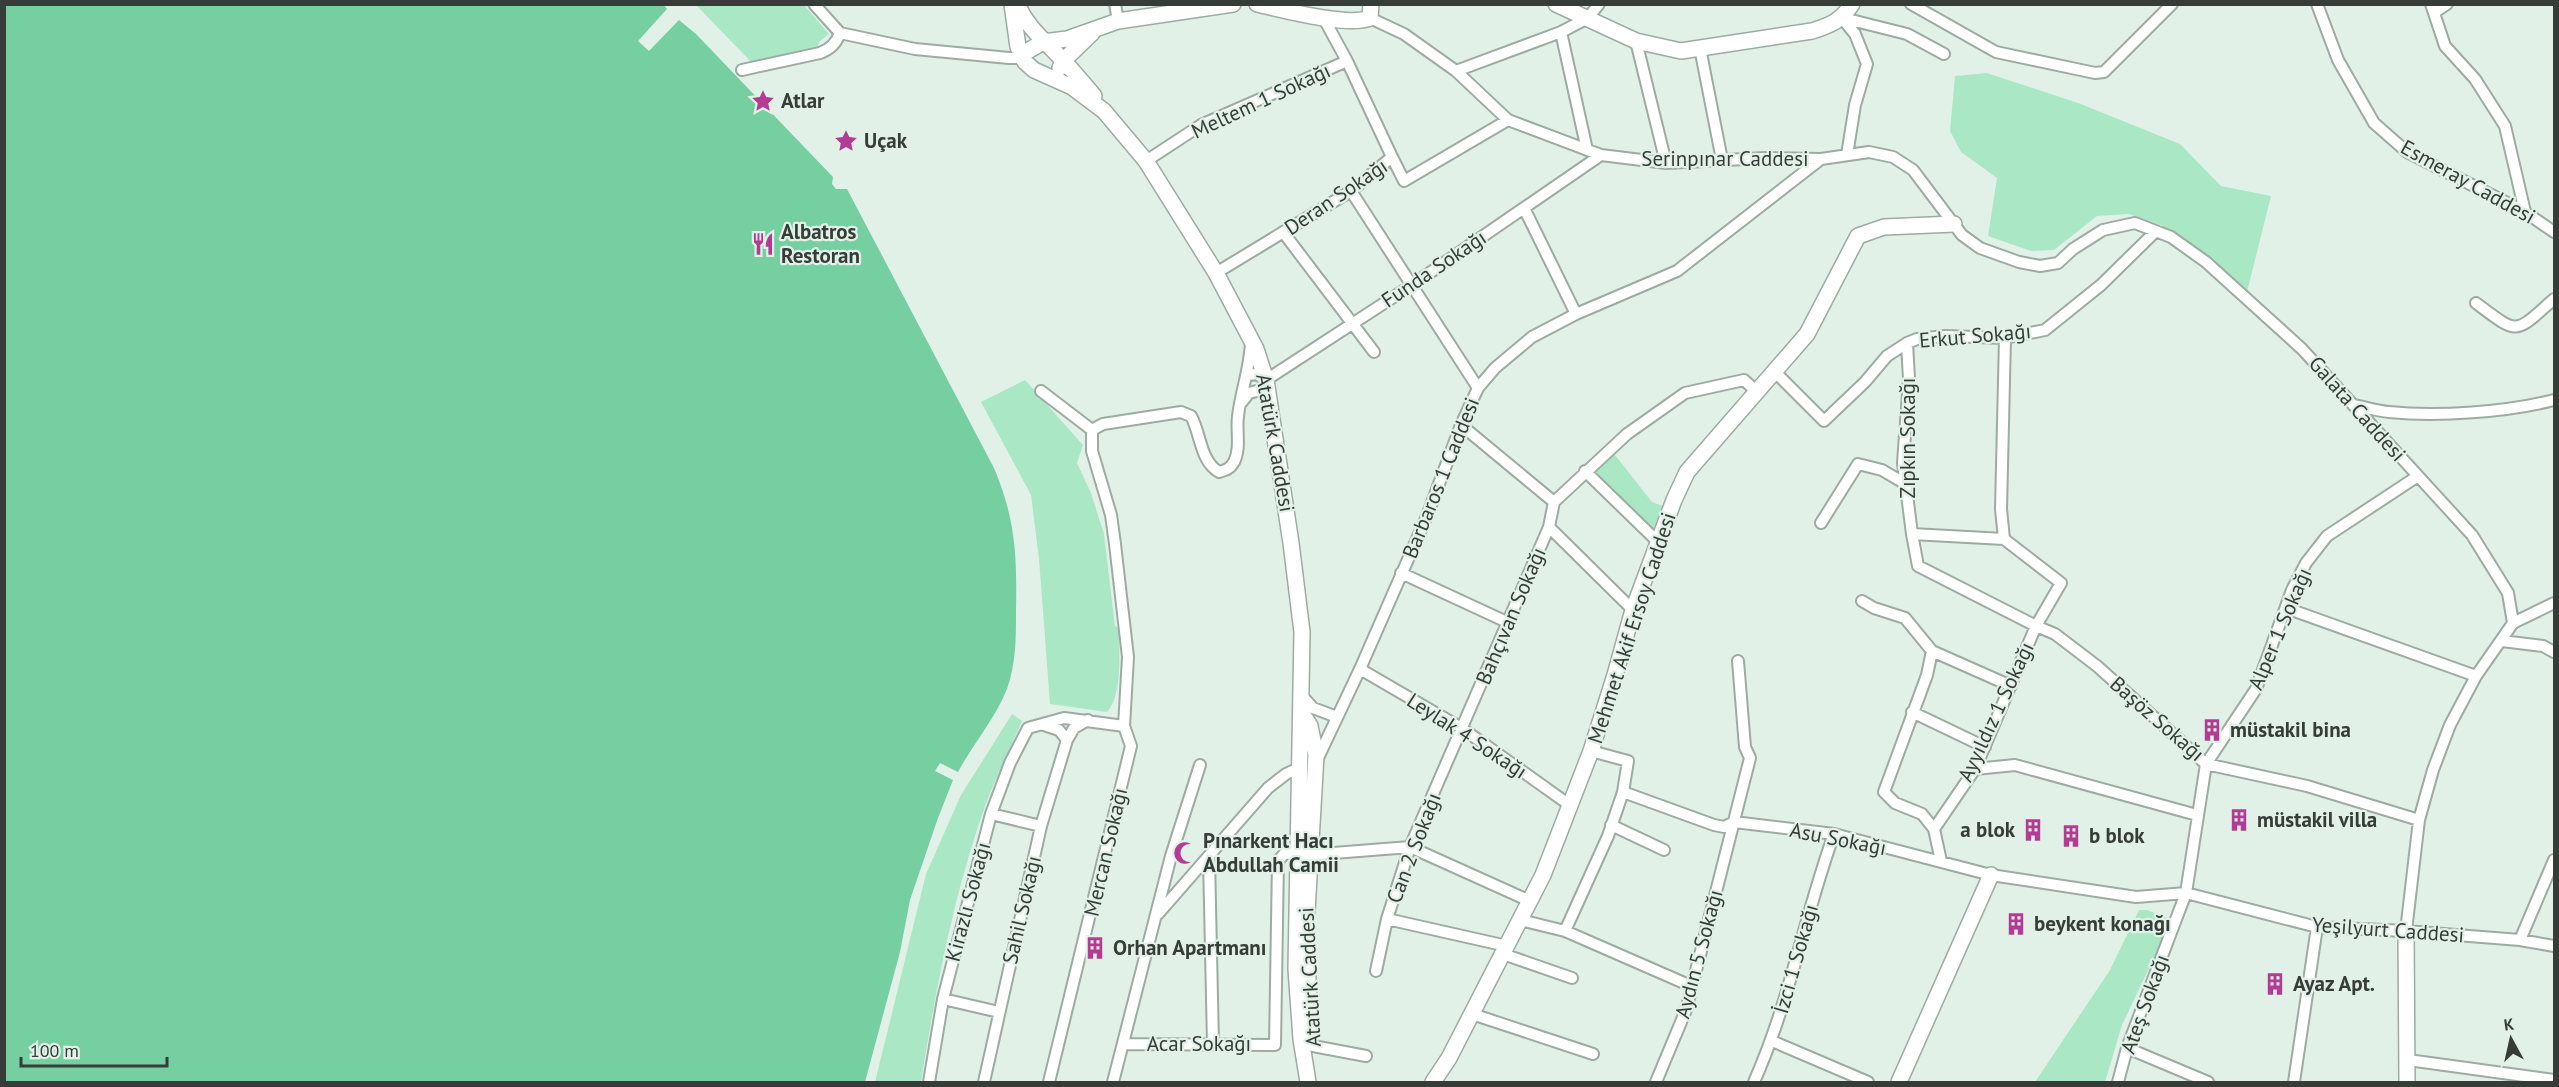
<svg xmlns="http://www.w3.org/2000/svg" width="2559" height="1087" font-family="'PT Sans',sans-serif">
	<rect width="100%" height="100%" fill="#e1f1e8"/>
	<path fill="#aae8c5" d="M696 5H804L829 34 819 42 816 55 756 67Z
		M1987 73 2081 104 2180 144 2221 186 2271 196 2247 292 2201 254 2161 225 2129 214 2097 216 2054 250 2031 251 1988 236 1997 178 1961 152 1950 131 1955 76Z
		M1025 380 1083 445 1077 463 1091 493 1104 534 1115 626 1119 628C1119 652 1123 694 1107 712L1050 704 1039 559 1031 495 981 402Z
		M1615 455 1652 502 1663 506 1653 529 1594 473 1611 456Z
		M1012 714 1022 721C1011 747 997 774 987 801 954 891 936 988 921 1082H875L926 874 961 795Z
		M2139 910H2147L2172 920 2122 1025 2105 1082H2035L2110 970Z"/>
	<path fill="#75cfa0" d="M5 4 664 5 667 9 638 41 649 51 679 20 696 34 833 177 832 184 836 189H847L994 468C1016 520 1017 557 1016 612 1016 638 1016 664 1007 689 995 719 973 744 958 772L940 763 935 771 953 780 938 818 910 900 900 952 865 1082H5Z"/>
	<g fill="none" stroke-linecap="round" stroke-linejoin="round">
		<g stroke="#9daba3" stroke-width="14">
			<path id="street" d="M814 4 840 33
				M1115 4 1118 21
				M1911 4 1996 52 2095 73 2104 72 2172 4
				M2317 4 2338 60 2374 123 2407 152 2525 212 2554 232
				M2431 4 2445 46 2475 79 2505 126 2525 212
				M2435 12 2447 4
				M1323 17 1347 61 1392 157
				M1370 18 1404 34 1456 71 1508 120 1601 155 1666 163 1765 158 1821 159 1869 152 1893 157 1913 170 1962 235 1980 248 2019 262 2040 266 2058 263 2073 249 2103 230 2135 223 2171 237 2206 262 2302 349 2472 535 2508 593 2513 623
				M1842 18 1855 34 1867 64 1855 105 1847 155
				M1843 18 1907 34 1944 54
				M1561 32 1587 150
				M840 33 915 49 1009 58H1022
				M1636 41 1666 163
				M1700 48 1722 160
				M742 70 820 53C830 49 836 44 840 33
				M1456 71 1561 32 1588 18 1599 4
				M1146 161 1201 125 1347 61
				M1351 191 1478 388
				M1524 208 1576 314
				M1283 232 1374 352
				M1216 273 1351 191 1392 157 1404 181 1508 120
				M2476 303C2520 336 2514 334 2554 299
				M1907 343 1909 379 1903 463 1912 534
				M1774 371 1824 421 1865 382 1887 356 1907 343 1917 339 1945 336 2005 338 2045 330 2101 285 2156 231
				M1248 375 1257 374 1266 380 1412 285 1601 155
				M1041 391 1092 430
				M1242 402 1249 393 1268 388
				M2353 405C2365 407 2377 411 2389 412 2438 417 2507 412 2554 400
				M1461 425 1554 502
				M1092 430 1103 424 1181 412 1191 416C1201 434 1200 461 1219 472 1226 470 1230 469 1234 462 1241 448 1236 431 1238 416 1241 391 1250 368 1251 342
				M1585 471 1658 542
				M1554 502 1627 434 1685 393 1744 380 1756 391
				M1821 523 1858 464 1882 470 1904 483
				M1549 527 1633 610
				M2004 539 2001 509 2005 338
				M1401 573 1509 623
				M1862 601 1874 608 1905 618 1932 651 2011 686
				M2286 608 2476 676
				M2502 641 2543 646 2554 652
				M1932 651 1927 675 1884 792 1895 803 1922 814 1934 829
				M1360 669 1463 729 1571 806
				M1302 696 1313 708 1337 717
				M1912 712 1985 747
				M1044 725 1059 730 1067 740
				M1317 760 1360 669 1427 516 1461 425 1478 388 1495 368 1532 337 1576 314 1677 271 1821 159
				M1975 769 2015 765 2197 815
				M1623 792 1714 825 1724 827 1734 822
				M991 814 1041 826
				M1734 822 1834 834 1991 875 2136 897 2186 893 2317 927 2406 931 2520 940 2554 946
				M1611 825 1664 850
				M1308 855 1410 847 1530 901
				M1209 858 1213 1044
				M1941 861 1934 829 1975 769 2036 626 2061 583 2004 539 1912 534 1918 566 2036 626 2055 634 2097 666 2206 764 2307 786 2419 820
				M1158 914 1268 788 1286 774 1301 767
				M1387 919 1507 946
				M1520 920 1565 931 1608 836 1623 792 1628 761 1591 751
				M1565 931 1691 986
				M2406 931 2419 820 2433 770 2450 725 2476 676 2513 623 2554 603
				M2520 940 2554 860
				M1503 954 1572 978
				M1376 971 1387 919 1410 847 1549 527 1554 502
				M943 999 999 1012
				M1472 1014 1593 1054
				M1772 1041 1868 1082
				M1124 1044 1275 1045 1278 861 1285 853 1297 855
				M1313 1046 1366 1056
				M2127 1048 2208 1082
				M2408 1060 2554 1080
				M929 1082 943 999 991 814 1010 763 1028 728 1064 718 1124 726
				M984 1082 1041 826 1067 740 1074 728 1088 720
				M1049 1082 1131 746 1124 726 1128 657 1115 544 1111 515 1092 451V430
				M1113 1082 1171 856 1200 765
				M1656 1082 1686 1010 1750 758 1745 747 1738 661
				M1754 1082C1790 1001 1804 917 1834 834
				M2118 1082 2127 1048 2186 893 2206 764 2256 689 2292 590 2306 563 2327 536 2418 476
				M2294 1082 2317 927"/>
		</g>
		<g stroke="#9daba3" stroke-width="18">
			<path id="secondary" d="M1012 4 1018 47 1025 62 1034 70 1072 87 1104 111 1146 161 1216 273 1256 349 1266 380 1291 543 1302 632 1296 969 1301 1039 1308 1082
				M1017 4C1026 24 1037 34 1052 49 1067 64 1081 80 1094 96
				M1257 4C1283 10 1348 27 1370 18L1371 4
				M1556 4 1636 41 1681 51 1812 31C1831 25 1841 21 1852 4
				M1022 58 1026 52 1043 42 1067 39 1118 21 1233 4
				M1060 68 1063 61 1092 33
				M1302 713 1310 726 1316 755 1307 911
				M2406 931 2407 1082
				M1306 935 1310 1025
				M1433 1082 1449 1058 1543 875 1591 751 1615 675 1633 610 1674 500 1687 472 1807 334 1858 236 1884 227 1954 224
				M1899 1082 1991 875"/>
		</g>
		<use href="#street" stroke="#fff" stroke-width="10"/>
		<use href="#secondary" stroke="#fff" stroke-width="15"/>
	</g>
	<defs>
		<g id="sight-bare" transform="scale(1.8)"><path d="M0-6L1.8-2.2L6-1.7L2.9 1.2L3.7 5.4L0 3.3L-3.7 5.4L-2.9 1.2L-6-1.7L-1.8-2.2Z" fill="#b23c93" stroke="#e1f1e8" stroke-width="2.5" paint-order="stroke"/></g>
		<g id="restaurant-bare" transform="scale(1.8)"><path d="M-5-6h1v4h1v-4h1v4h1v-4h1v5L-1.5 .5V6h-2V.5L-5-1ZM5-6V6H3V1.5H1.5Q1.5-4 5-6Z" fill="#b23c93" stroke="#e1f1e8" stroke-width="2.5" paint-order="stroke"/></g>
		<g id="building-bare" transform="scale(1.8)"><path d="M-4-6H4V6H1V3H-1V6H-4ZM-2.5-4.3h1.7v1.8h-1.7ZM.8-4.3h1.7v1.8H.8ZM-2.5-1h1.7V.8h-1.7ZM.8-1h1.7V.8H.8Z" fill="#b23c93" stroke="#e1f1e8" stroke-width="2.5" paint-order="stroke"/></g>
		<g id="mosque-bare" transform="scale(1.8)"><path d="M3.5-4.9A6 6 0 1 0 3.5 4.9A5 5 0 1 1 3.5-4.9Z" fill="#b23c93" stroke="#e1f1e8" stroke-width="2.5" paint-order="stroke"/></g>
	</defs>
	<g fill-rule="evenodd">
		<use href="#sight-bare" x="763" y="101"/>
		<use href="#sight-bare" x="846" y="141"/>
		<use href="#restaurant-bare" x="763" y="244"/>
		<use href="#building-bare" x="2212" y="730"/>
		<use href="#building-bare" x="2239" y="820"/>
		<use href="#building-bare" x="2033" y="830"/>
		<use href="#building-bare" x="2071" y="836"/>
		<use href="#mosque-bare" x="1185" y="853"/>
		<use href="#building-bare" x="2016" y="924"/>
		<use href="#building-bare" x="1095" y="948"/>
		<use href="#building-bare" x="2275" y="984"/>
	</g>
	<g text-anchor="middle" stroke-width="4.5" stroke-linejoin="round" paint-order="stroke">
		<g font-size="21" font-weight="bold" fill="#363c38" stroke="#e1f1e8" text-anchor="start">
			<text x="781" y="108">Atlar</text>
			<text x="864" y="148">Uçak</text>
			<text x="781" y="239">Albatros<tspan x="781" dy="24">Restoran</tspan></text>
			<text x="2230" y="737">müstakil bina</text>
			<text x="2257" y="827">müstakil villa</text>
			<text x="2015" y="837" text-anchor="end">a blok</text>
			<text x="2089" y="843">b blok</text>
			<text x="1203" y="848">Pınarkent Hacı<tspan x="1203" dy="24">Abdullah Camii</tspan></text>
			<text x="2034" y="931">beykent konağı</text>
			<text x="1113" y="955">Orhan Apartmanı</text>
			<text x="2293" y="991">Ayaz Apt.</text>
		</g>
		<g font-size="21" fill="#363c38" stroke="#e1f1e8">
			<text transform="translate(1261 101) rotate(-25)" y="7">Meltem 1 Sokağı</text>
			<text x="1725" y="166">Serinpınar Caddesi</text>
			<text transform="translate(2468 182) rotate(29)" y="7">Esmeray Caddesi</text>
			<text transform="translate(1336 197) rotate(-34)" y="7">Deran Sokağı</text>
			<text transform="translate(1434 269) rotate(-34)" y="7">Funda Sokağı</text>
			<text transform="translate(1975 336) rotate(-5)" y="7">Erkut Sokağı</text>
			<text transform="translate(2357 409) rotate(48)" y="7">Galata Caddesi</text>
			<text transform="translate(1908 438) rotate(-90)" y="7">Zıpkın Sokağı</text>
			<text transform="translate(1275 443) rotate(80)" y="7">Atatürk Caddesi</text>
			<text transform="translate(1441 478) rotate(-68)" y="7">Barbaros 1 Caddesi</text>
			<text transform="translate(1511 616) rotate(-67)" y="7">Bahçıvan Sokağı</text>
			<text transform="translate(1632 628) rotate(-72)" y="7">Mehmet Akif Ersoy Caddesi</text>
			<text transform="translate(2280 629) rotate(-67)" y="7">Alper 1 Sokağı</text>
			<text transform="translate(1996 712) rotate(-65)" y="7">Ayyıldız 1 Sokağı</text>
			<text transform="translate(2157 719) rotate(41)" y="7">Başöz Sokağı</text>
			<text transform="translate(1467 736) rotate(33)" y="7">Leylak 4 Sokağı</text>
			<text transform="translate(1838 839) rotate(11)" y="7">Asu Sokağı</text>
			<text transform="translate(1414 848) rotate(-69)" y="7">Can 2 Sokağı</text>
			<text transform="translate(1106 852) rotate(-77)" y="7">Mercan Sokağı</text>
			<text transform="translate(968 902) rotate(-75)" y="7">Kirazlı Sokağı</text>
			<text transform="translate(1022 910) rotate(-77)" y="7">Sahil Sokağı</text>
			<text transform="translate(2388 930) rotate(4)" y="7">Yeşilyurt Caddesi</text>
			<text transform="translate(1699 954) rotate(-75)" y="7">Aydın 5 Sokağı</text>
			<text transform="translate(1796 959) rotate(-74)" y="7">İzci 1 Sokağı</text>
			<text transform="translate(1310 977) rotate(-93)" y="7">Atatürk Caddesi</text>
			<text transform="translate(2145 1004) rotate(-70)" y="7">Ateş Sokağı</text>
			<text x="1199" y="1051">Acar Sokağı</text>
		</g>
	</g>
	<rect width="2559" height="1087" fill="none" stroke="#363c38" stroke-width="12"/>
	<g transform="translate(2511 1039) rotate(352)" stroke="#e1f1e8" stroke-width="4.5" paint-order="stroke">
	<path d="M0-4.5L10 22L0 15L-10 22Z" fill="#363c38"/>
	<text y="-9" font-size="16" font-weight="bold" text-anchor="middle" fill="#363c38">K</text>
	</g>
	<path d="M21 1057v9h146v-9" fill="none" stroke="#363c38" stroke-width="3"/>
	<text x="30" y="1057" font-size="18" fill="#363c38" stroke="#e1f1e8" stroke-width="4.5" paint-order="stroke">100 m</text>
</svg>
